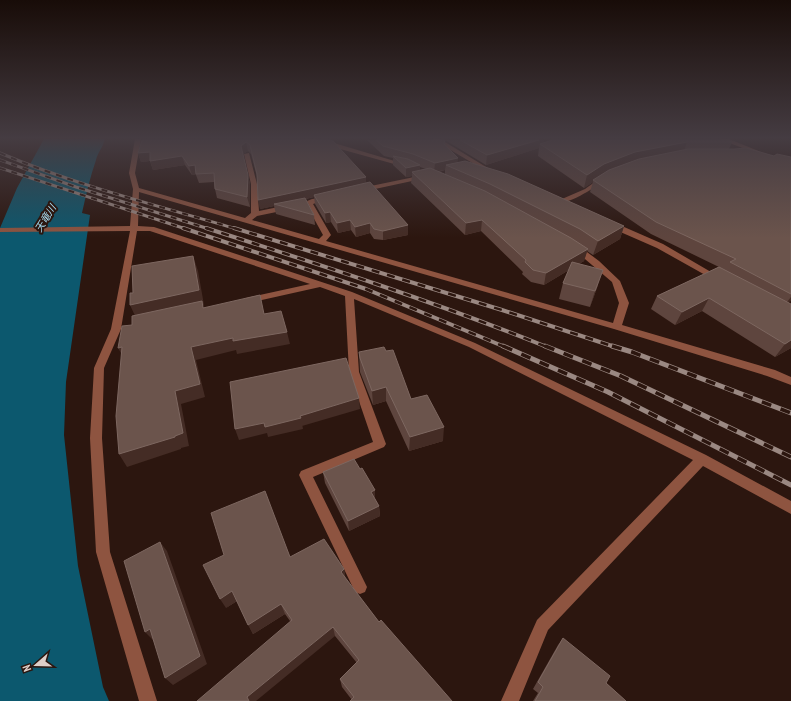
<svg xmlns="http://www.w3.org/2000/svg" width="791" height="701" font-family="'PT Sans Narrow','Noto Sans JP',sans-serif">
	<rect width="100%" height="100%" fill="#2c160f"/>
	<path fill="#0c586e" d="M44 139H105C102 149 98 152 96 160 90 177 86 195 82 213L90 215 66 382 64 435 78 566 103 687 109 701H0V228L17 188Z"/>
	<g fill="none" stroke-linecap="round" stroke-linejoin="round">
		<path fill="#8e5440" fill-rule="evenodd" d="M135 139H141L135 173 139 188 245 218 251 213V184L244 154 249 153 257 184 259 211 288 205 292 207 291 209 257 216 252 220 319 239 323 235 307 206H304L300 204 312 199 328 197V199L313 204 331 235 326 241 613 323 619 303 612 282 572 248 573 246H579L599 261 620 281 629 303 622 325 775 370 791 377V385L767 376 614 329 139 192 138 226 154 227 352 292 475 343 706 455 791 501V514L703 466 548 630 519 701H501L537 620 693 460 469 347 354 299 359 372 386 444 384 447 313 477 367 587 365 592 360 594 355 592 299 475 301 471 373 442 349 372 345 296 320 287 249 303 246 302 245 300 246 298 310 284 150 231H137L121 329 104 368 102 438 110 552 157 701H139L96 552 90 438 94 368 111 329 130 231 0 232V228L130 226 133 189 129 173Z
			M301 139H315L334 143 408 165 405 167 333 147Z
			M432 139H440L496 173 491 174Z
			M719 139H729L761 152 756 153Z
			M424 175 427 177 426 178 361 192 358 190 361 188Z
			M599 179 604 180C597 187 563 208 555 202L585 189Z
			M609 223H615L663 244 723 279 722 281H716L657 248 609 227Z"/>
		<g stroke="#9a8882" stroke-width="3">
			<path id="rail-far2" d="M0 153C75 185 159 206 237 229
				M0 160 76 187 209 229
				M0 168 186 229"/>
		</g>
		<g stroke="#9a8882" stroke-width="4">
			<path id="rail-far1" d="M183 228 366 289 505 347
				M206 228C321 265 435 302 547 347
				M234 228 502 310 615 347"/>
		</g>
		<g stroke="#9a8882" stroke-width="5">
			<path id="rail" d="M503 346 608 392 791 485
				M545 346 621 376 791 457
				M612 346 632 352 791 413"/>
		</g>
		<use href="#rail-far2" stroke="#2c160f" stroke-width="2" stroke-dasharray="6" stroke-linecap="butt"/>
		<use href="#rail-far1" stroke="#2c160f" stroke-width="2.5" stroke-dasharray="8" stroke-linecap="butt"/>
		<use href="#rail" stroke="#2c160f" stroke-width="3.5" stroke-dasharray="10" stroke-linecap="butt"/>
	</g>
	<path fill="#5e453e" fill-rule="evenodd" d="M142 140H329L366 177V183L408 225V235L383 240 374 239 370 233 356 237 351 230 338 233 331 222 326 223 315 204 314 197 306 199 314 215 315 225 276 214 274 206 260 209 257 177 251 154 248 151 243 154 250 184V207L217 198 215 189 214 182 199 183 196 175H192L185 165 153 170 150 161 141 162 138 153Z
		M367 140H544L543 143 732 142 729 149 774 156 791 157V301L787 302 791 348 775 357 702 311 675 325 651 309 657 296 719 267 651 234 590 192 593 182 584 188 538 156 539 148 486 165 445 140V144L458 163 624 226 620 239 593 255 587 251 584 261 579 264 598 285 590 307 559 299 563 283 569 270 544 285 531 282 522 274 523 272 481 231 465 235 411 183 412 176 406 177 393 165V158L384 156ZM420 167 426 169 420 170ZM445 170V174L439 172Z
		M386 351 411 399 443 441 409 451 386 401 373 405 360 372 359 352Z
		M360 469 375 490V499L379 506 380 516 349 531 325 483 323 472Z
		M290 557 344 569 345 578 379 622 452 701 352 700 342 687 340 679 357 663 335 636 290 621 285 614 253 634 237 601 226 608Z
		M563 638 606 683 626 701H533L538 693 533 689 558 645Z"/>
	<path fill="#442c25" d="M539 140H544L543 146 540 144 539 148 486 165 487 155Z
		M246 142 248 151 243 154 241 146Z
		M687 142 683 154 593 180V182L584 188 587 175 604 164 635 152Z
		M150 152 182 156 185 165 153 170 150 161 141 162 138 153Z
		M458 158 457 168 446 165 445 170 434 172 435 163Z
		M195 165 196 175H192L189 166Z
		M420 165V174L412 172V176L406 177V168Z
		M248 175 250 184V207L247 197Z
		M366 177V186L314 195V197L278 205 274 204V206L260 209 258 200Z
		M330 212 331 222 326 223 325 213Z
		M350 220 351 230 338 233 337 223Z
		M482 220 481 231 465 235 466 223Z
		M370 223V233L356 237 355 227Z
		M408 225V235L383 240V231Z
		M624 226 620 239 593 255 598 241Z
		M588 249 584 261 544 285 546 273Z
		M193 256 198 271 204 305 203 306 206 314 137 320 130 305Z
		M603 270 598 285 590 307 595 291Z
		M791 297V301L787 302Z
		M709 298 702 311 675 325 682 312Z
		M287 332 290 344 237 354 236 350 196 360 205 397 181 404 189 446 181 448V449L127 467 119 454 191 347 233 338Z
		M791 340V348L775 357 785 344Z
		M122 347 125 360 118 348Z
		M386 387V401L373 405 372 391Z
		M359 398 360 409 302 426 300 416Z
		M301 418 303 429 268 437 267 433 239 440 235 429 264 423Z
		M444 427 443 441 409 451 410 437Z
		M375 490V500L371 492Z
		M379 506 380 516 349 531 348 521Z
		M160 542 167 551 207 664 173 685 165 678Z
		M344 569 346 580 341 572Z
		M232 591 237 601 226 608 220 599Z
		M281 604 285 614 253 634 248 625Z
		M333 627 335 636 256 701H249L247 697Z
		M150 629 157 637 153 640 145 632Z"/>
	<path fill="#6b544c" stroke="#7d6760" d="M142 140H329L333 141 366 177 258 200 257 174 250 145 246 142 241 146 248 175 247 197 215 189 214 173 196 174 195 165 189 166 182 156 150 161V152L138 153Z
		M376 140H445L444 144 458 158 435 163 413 154 383 146Z
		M460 140H539L487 155Z
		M552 140H727L732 142H687L635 152 604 164 587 175 540 144Z
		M746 148 774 156 777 154 791 157V294L730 262 736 259 656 222 593 180 609 170 639 159 688 149H734Z
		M393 156 408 159 420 165 406 168Z
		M465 161 508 174 624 226 598 241 580 229 490 184 446 165Z
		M430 168 485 191 571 238 588 249 546 273 533 270 525 262 526 260 482 220 466 223 412 172Z
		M370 182 408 225 383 231 374 229 370 223 355 227 350 220 337 223 330 212 325 213 314 195Z
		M305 198 314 215 274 204Z
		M193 256 199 290 130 305V293H133L132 266Z
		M572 262 603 270 595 291 563 283Z
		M719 267 791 304V340L785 344 709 298 682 312 657 296Z
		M260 295 264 314 281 311 287 332 233 341V338L191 347 200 384 175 391 183 433 175 436V437L119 454 116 416 122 347 118 348 122 326 132 325V316L202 301 203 308Z
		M384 347 386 351 393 350 411 399 427 395 444 427 410 437 386 387 372 391 360 358 359 352Z
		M346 358 359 398 300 416 301 418 265 427 264 423 235 429 230 382Z
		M354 459 360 469 362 468 375 490 371 492 379 506 348 521 323 472Z
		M265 491 290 557 324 539 344 569 341 572 379 622 381 620 452 701H350L354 697 340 679 359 660 333 627 247 697 249 701H197L292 620 281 604 248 625 232 591 220 599 203 565 224 555 211 513Z
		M160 542 200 656 165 678 150 629 145 632 124 561Z
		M563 638 610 676 606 683 626 701H535L543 687 538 682Z"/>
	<linearGradient id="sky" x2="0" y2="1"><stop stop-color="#180c08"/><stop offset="0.58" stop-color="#453c42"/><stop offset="1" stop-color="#453c42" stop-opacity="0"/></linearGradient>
	<rect width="791" height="238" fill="url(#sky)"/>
	<g text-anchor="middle" stroke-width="4" stroke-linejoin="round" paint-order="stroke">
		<g font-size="10" font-style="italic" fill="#a8dff4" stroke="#2c160f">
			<text transform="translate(45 218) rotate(-58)" y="4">天竜川</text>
		</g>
	</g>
	<g transform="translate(36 665) rotate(250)" stroke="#2c160f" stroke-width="3" paint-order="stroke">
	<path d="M0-3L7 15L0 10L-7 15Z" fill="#decfc9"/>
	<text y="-6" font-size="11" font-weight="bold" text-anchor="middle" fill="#decfc9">N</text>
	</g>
</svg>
